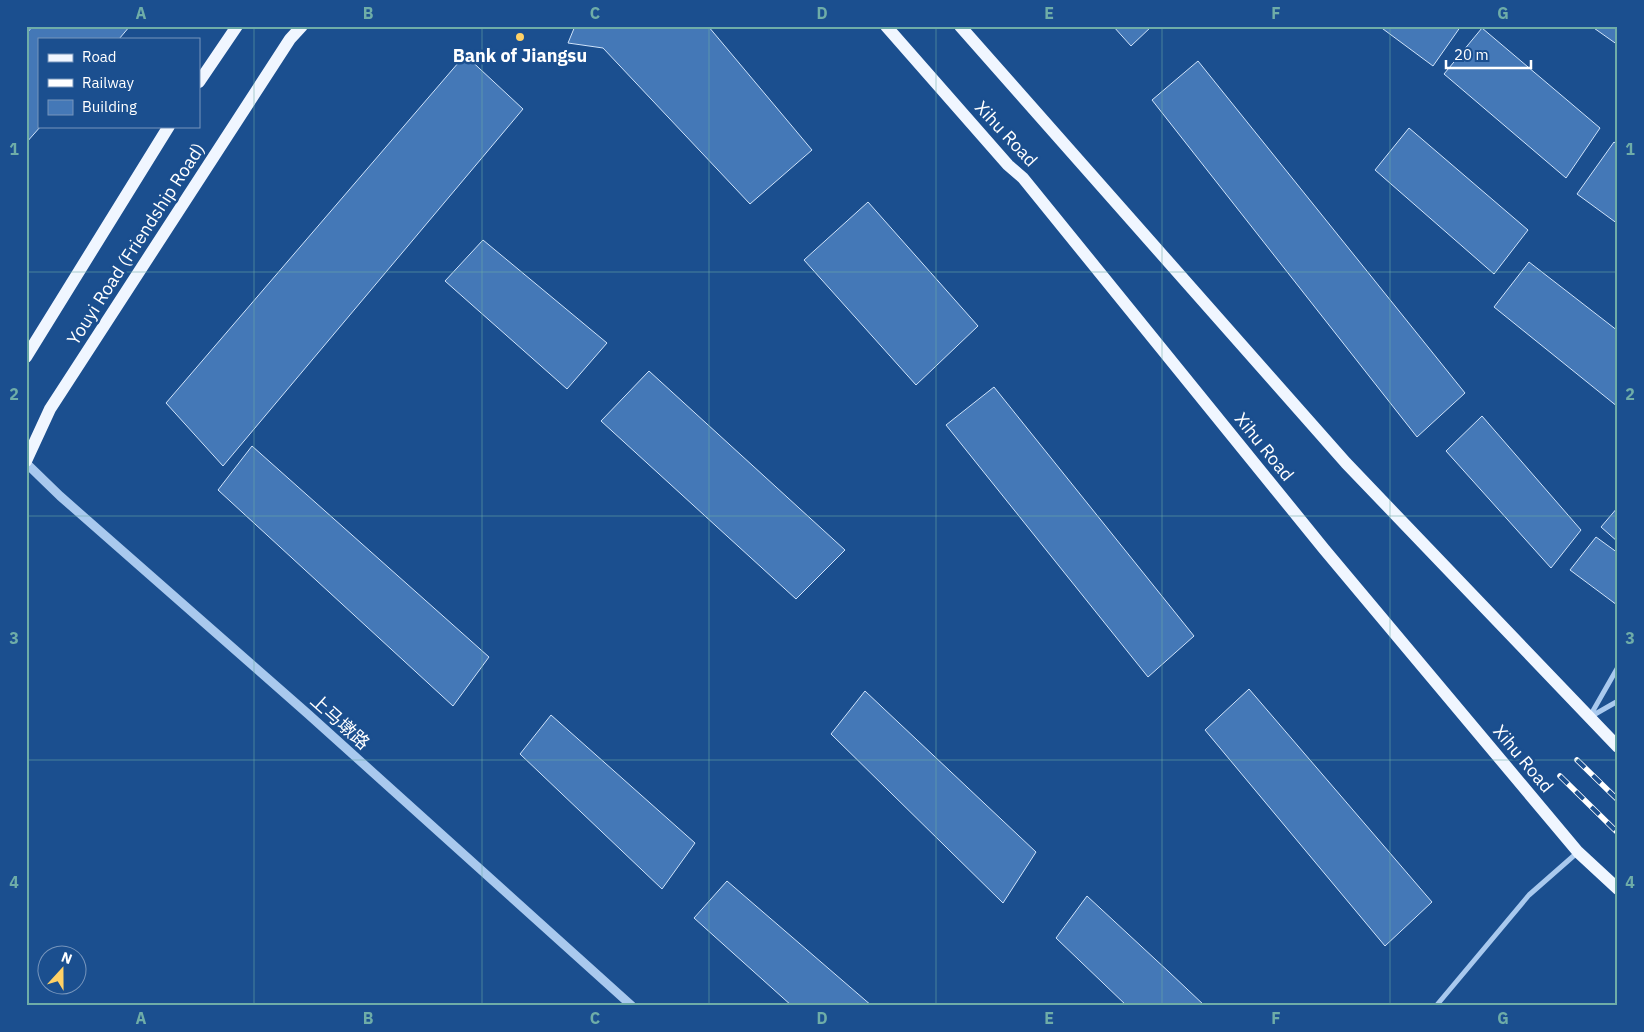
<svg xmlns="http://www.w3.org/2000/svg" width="1644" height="1032" font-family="'IBM Plex Sans','Noto Sans SC',sans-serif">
	<rect width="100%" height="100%" fill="#1b4f8f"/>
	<path fill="#4478b7" stroke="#cfe3fa" d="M33 26H130L119 39H39V126H41L26 143V34Z
		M575 26H708L812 150 750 204 603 48 568 43Z
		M1113 26H1152L1131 46Z
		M1379 26H1461L1433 66Z
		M1591 26H1618V45Z
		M1482 28 1600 128 1566 178 1444 74Z
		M465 55 523 109 223 466 166 403Z
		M1198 61 1465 393 1417 437 1152 100Z
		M1409 128 1528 230 1494 274 1375 170Z
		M1614 142 1618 145V224L1577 194Z
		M868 202 978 326 916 385 804 260Z
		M483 240 607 343 567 389 445 281Z
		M1529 262 1618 331V407L1494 307Z
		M649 371 845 550 796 599 601 421Z
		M994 387 1194 636 1148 677 946 425Z
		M1482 416 1581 530 1551 568 1446 451Z
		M252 446 489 657 453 706 218 490Z
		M1618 507V542L1601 527Z
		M1596 537 1618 553 1617 605 1570 570Z
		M1249 689 1432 902 1385 946 1205 730Z
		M865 691 1036 852 1003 903 831 734Z
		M551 715 695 843 662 889 520 754Z
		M727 881 872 1006H792L694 918Z
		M1087 896 1169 972 1205 1006H1127L1056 938Z"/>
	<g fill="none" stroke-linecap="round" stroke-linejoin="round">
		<path stroke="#a9c9ee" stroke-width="5" d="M1590 716 1618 667
			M1590 717 1618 701
			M1436 1006 1529 895 1578 852"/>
		<path stroke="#a9c9ee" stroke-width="9" d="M26 463 60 496 308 714 632 1006"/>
		<path stroke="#f0f6ff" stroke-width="12" d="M886 26 1008 165 1023 178 1324 549 1578 852 1618 889
			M960 26 1346 463 1618 747
			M199 82 237 26
			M26 357 169 126
			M26 461 50 409 290 39 302 26"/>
		<g stroke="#fff" stroke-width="5.5">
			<path id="rail" d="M1577 760 1618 800
				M1560 776 1618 833"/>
		</g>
		<use href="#rail" stroke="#1b4f8f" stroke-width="4" stroke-dasharray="11" stroke-linecap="butt"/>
	</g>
	<path fill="none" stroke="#6fada8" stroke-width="1" stroke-opacity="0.55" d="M254 26V1006M482 26V1006M709 26V1006M936 26V1006M1162 26V1006M1390 26V1006M26 272H1618M26 516H1618M26 760H1618"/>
	<circle fill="#ffd166" stroke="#1b4f8f" stroke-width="2" cx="520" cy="37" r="5"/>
	<g text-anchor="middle" stroke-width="5" stroke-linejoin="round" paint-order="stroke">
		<g font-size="18" font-weight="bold" fill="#fff" stroke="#1b4f8f">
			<text x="520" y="62">Bank of Jiangsu</text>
		</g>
		<g font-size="18" fill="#fff" stroke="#1b4f8f">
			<text transform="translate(1006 134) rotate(47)" y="6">Xihu Road</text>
			<text transform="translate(136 244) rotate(-57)" y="6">Youyi Road (Friendship Road)</text>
			<text transform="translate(1264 447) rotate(51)" y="6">Xihu Road</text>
			<text transform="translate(340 722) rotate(42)" y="6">上马墩路</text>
			<text transform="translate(1523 759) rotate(50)" y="6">Xihu Road</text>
		</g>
	</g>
	<rect width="1644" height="1032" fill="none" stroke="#1b4f8f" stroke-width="55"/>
	<rect x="38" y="38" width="162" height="90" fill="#1b4f8f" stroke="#7695bc"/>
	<rect x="48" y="54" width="25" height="8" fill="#f0f6ff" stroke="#7695bc"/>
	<text x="82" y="62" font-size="15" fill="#ffffff">Road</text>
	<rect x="48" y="79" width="25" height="8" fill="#ffffff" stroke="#7695bc"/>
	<text x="82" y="88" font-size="15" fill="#ffffff">Railway</text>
	<rect x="48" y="100" width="25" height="15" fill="#4478b7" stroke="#7695bc"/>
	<text x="82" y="112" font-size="15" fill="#ffffff">Building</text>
	<g transform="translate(62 970) rotate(21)"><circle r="24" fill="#1b4f8f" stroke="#7695bc"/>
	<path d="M0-4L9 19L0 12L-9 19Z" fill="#ffd166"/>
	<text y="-8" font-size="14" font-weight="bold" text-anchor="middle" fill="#ffffff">N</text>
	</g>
	<path d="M1446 60v8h85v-8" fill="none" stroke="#ffffff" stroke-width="2.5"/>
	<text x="1454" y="60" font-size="15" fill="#ffffff" stroke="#1b4f8f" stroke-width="4" paint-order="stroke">20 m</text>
	<rect x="28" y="28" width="1588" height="976" fill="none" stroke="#6fada8" stroke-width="2"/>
	<g font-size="16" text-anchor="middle" font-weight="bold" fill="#6fada8">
		<text x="141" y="19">A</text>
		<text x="368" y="19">B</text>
		<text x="595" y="19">C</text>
		<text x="822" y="19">D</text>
		<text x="1049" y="19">E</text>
		<text x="1276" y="19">F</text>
		<text x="1503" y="19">G</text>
		<text x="14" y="155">1</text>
		<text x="1630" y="155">1</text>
		<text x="14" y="400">2</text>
		<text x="1630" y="400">2</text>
		<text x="14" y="644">3</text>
		<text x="1630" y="644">3</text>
		<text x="14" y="888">4</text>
		<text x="1630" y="888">4</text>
		<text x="141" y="1024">A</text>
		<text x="368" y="1024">B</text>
		<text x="595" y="1024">C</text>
		<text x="822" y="1024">D</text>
		<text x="1049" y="1024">E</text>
		<text x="1276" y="1024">F</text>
		<text x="1503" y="1024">G</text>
	</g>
</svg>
